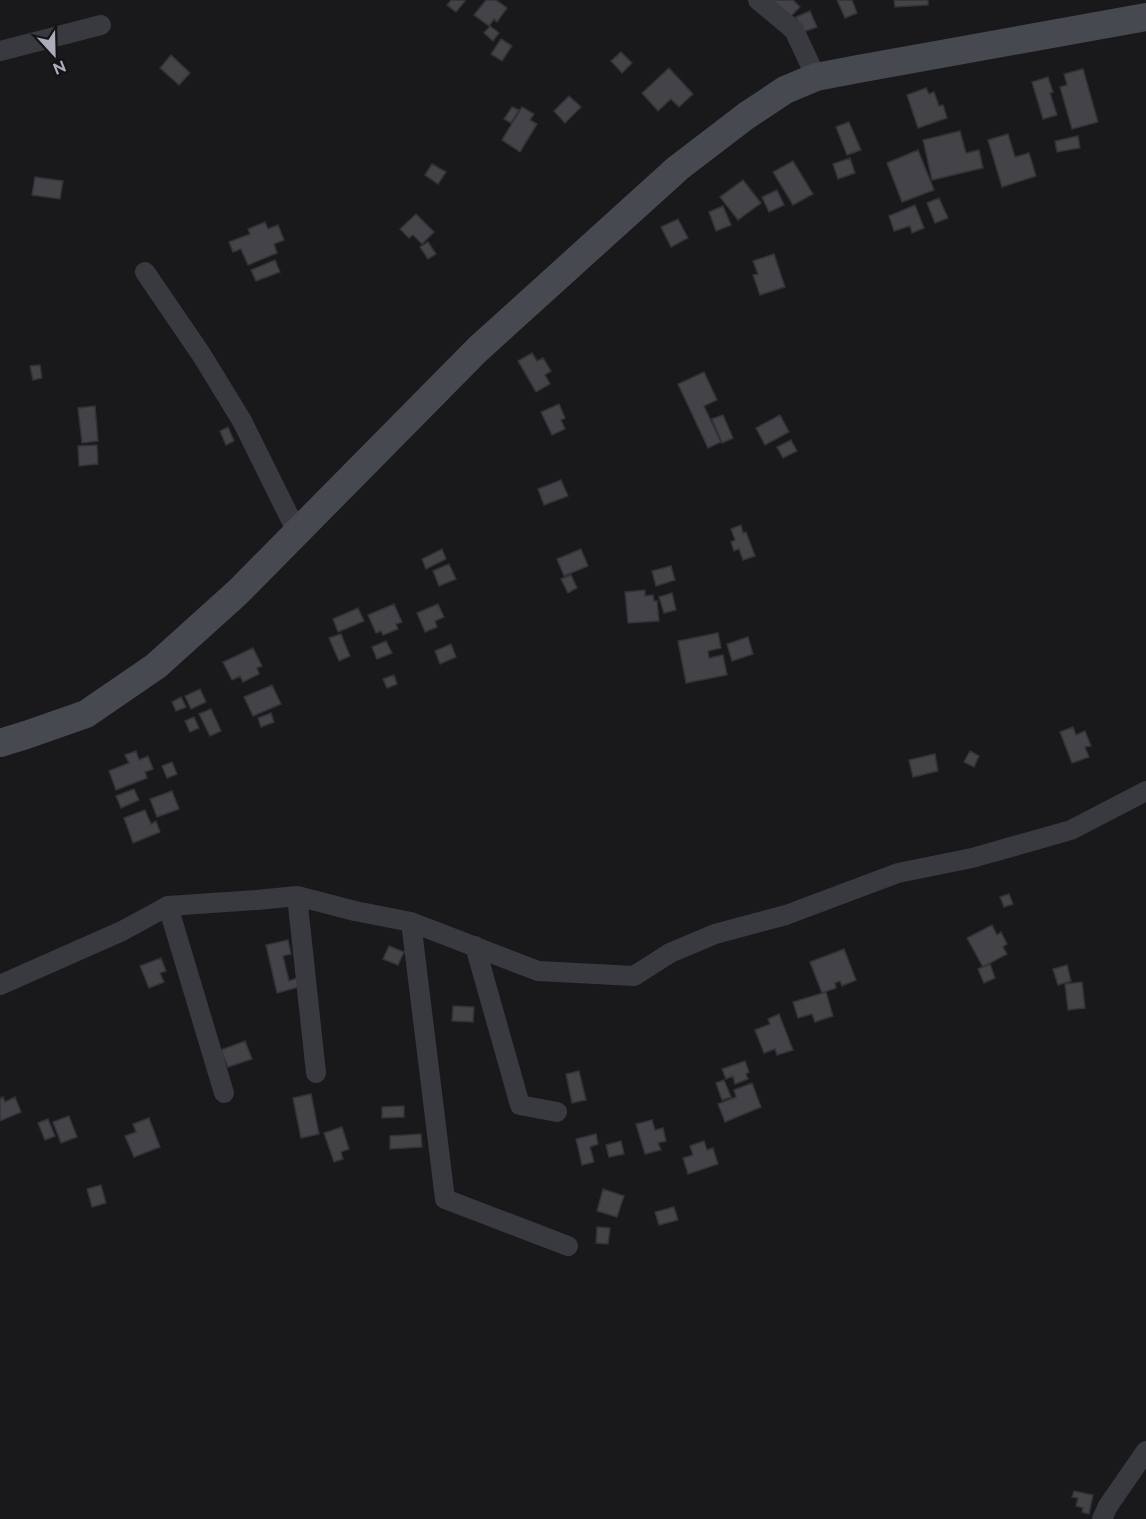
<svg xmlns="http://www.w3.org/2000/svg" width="1146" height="1519" font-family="Raleway,sans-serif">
	<rect width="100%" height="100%" fill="#19181b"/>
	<path fill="#434348" stroke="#333237" stroke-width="1.5" d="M451 0H463L465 1 456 12 447 5Z
		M486 0H496L507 8 497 22 494 19 489 26 474 15Z
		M771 0H793L800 7 790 17Z
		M837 0H852L857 13 845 18Z
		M894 0H928V5L895 7Z
		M810 11 817 27 803 32 796 17Z
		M490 26 499 33 493 41 484 33Z
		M501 39 512 46 502 61 491 54Z
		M621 52 632 63 622 73 611 61Z
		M171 55 190 73 179 85 160 68Z
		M669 68 693 94 679 107 671 99 658 111 642 93Z
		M1083 69 1098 122 1072 129 1060 87 1067 85 1064 74Z
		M1048 77 1053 92 1050 93 1057 115 1043 119 1032 82Z
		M926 88 929 94 934 92 939 106 943 105 947 118 918 128 907 95Z
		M569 96 581 107 565 123 554 111Z
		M512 107 519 110 511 123 504 119Z
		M522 107 534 114 530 120 537 124 520 152 502 140Z
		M849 122 861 150 847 155 836 127Z
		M960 131 966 153 979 150 983 168 932 180 923 140Z
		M1008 134 1015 157 1029 153 1036 176 1002 187 988 140Z
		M1078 136 1080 148 1057 152 1055 141Z
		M918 150 934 190 902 202 887 163Z
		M850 158 855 173 838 179 833 164Z
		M793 161 813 194 793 205 773 172Z
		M432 164 446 172 438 184 425 175Z
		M35 177 63 181 60 199 32 195Z
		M743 180 761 203 738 220 720 197Z
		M777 190 784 205 769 212 762 197Z
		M939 198 948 218 935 223 927 203Z
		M915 205 924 228 912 233 910 226 894 231 889 216Z
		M723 206 731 225 716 231 709 212Z
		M416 214 434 232 422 244 413 235 409 238 400 229Z
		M678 219 688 238 671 247 661 227Z
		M265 222 268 229 278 225 284 240 274 244 277 253 248 265 241 249 233 252 229 242 250 234 248 229Z
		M428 242 436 254 428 259 420 247Z
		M774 254 785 287 760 295 753 275 758 274 753 261Z
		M275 260 280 272 256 281 251 270Z
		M532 353 537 361 543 358 551 371 545 375 550 384 536 392 518 361Z
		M40 365 42 378 33 380 30 366Z
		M704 372 717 400 704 406 721 442 708 448 678 384Z
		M559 404 565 418 561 420 565 429 552 435 541 412Z
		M95 406 98 441 82 443 78 408Z
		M723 415 733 438 722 443 712 419Z
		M780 415 789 432 765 445 756 428Z
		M228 427 234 441 226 445 220 431Z
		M791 440 797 451 783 458 777 447Z
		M97 445 98 464 79 466 78 446Z
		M561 480 568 496 544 505 538 489Z
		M741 525 743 533 746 532 755 556 743 560 739 549 734 551 731 542 735 540 731 529Z
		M442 549 446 559 426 569 422 559Z
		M581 549 588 566 564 576 557 559Z
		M449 564 456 579 439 586 433 571Z
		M671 566 675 580 656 586 652 571Z
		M571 575 577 588 568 593 561 579Z
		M645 590V596L653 595 654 601H657L659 621 628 623 625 592Z
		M672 593 676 610 664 613 659 597Z
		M394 604 402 622 396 624 398 629 383 635 381 631 376 633 368 615Z
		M438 604 444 617 435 621 437 627 425 632 417 613Z
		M358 608 364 621 338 632 333 619Z
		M718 633 721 648 708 651 709 658 723 655 727 675 686 683 678 641Z
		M341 634 350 656 339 661 329 638Z
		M748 637 753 654 732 661 727 644Z
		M386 641 392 653 377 659 372 647Z
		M451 644 456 657 440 664 435 651Z
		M253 648 262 666 257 668 259 674 243 682 240 676 232 680 223 662Z
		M394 675 397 684 387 688 383 679Z
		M272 685 281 704 253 716 244 697Z
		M200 689 206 702 191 709 185 696Z
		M181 697 186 707 176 711 172 702Z
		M211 709 221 731 210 736 199 714Z
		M271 713 274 722 261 727 258 718Z
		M194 717 199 728 190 732 185 721Z
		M1073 727 1076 735 1085 731 1091 746 1085 747 1089 757 1072 763 1060 732Z
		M136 751 139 760 148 756 153 769 145 772 147 778 116 790 109 771 129 763 125 755Z
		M970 751 979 756 974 767 964 762Z
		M935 754 938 771 913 777 909 760Z
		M172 762 177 774 167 778 162 766Z
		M134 789 139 800 121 808 116 796Z
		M172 791 179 809 157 817 150 799Z
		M145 810 151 824 156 821 160 832 133 843 124 818Z
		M1009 894 1013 904 1004 907 1000 897Z
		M992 925 997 935 1001 932 1007 944 1003 947 1007 954 983 967 967 938Z
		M288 940 291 954 283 956 289 981 297 978 299 987 277 993 266 945Z
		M389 946 404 952 398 965 383 959Z
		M844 949 856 980 842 986 840 981 835 983 836 988 822 993 810 962Z
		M161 958 166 971 160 973 164 982 149 988 140 966Z
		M990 964 995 978 984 983 978 969Z
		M1067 965 1071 981 1058 985 1053 969Z
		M1082 982 1085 1008 1068 1010 1065 984Z
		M826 992 833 1016 815 1022 812 1014 798 1018 793 1002Z
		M453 1006 474 1007 473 1022 452 1021Z
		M779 1014 793 1050 777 1055 775 1049 764 1053 755 1030 770 1024 768 1019Z
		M245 1041 252 1059 228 1067 221 1050Z
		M745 1061 749 1072 746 1074 748 1079 735 1084 733 1076 726 1079 722 1069Z
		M579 1071 586 1100 572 1103 566 1074Z
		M724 1080 731 1097 722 1100 716 1083Z
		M752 1083 761 1107 725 1122 718 1104 736 1097 734 1090Z
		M311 1094 319 1134 301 1138 293 1098Z
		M3 1097 5 1102 15 1097 21 1112 0 1121V1099Z
		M404 1106V1117L382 1118V1107Z
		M69 1116 77 1137 61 1143 53 1122Z
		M149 1118 160 1147 134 1157 125 1136 136 1132 133 1124Z
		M48 1119 55 1136 45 1140 38 1123Z
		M652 1120 655 1130 663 1128 666 1141 658 1143 661 1150 645 1154 636 1124Z
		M342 1127 349 1149 341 1152 343 1159 334 1162 324 1133Z
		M421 1134 422 1147 390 1149V1136Z
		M596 1134 598 1144 590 1147 594 1162 582 1165 576 1139Z
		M621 1141 624 1154 609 1157 606 1145Z
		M704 1141 707 1150 713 1148 718 1164 688 1174 683 1158 693 1155 690 1146Z
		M101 1185 106 1203 92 1207 87 1189Z
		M603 1189 624 1196 617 1217 597 1211Z
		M674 1207 678 1220 659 1225 655 1212Z
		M597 1227 610 1228 608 1244 596 1243Z
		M1074 1491 1093 1495 1089 1514 1082 1512 1083 1508 1076 1506 1078 1498 1072 1497Z"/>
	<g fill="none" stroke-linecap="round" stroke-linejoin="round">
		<path stroke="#393a40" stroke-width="20" d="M758 0 794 30 816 77
			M0 51 101 25
			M145 272 201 354 242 421 297 532
			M297 896 316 1073
			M168 906 224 1093
			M411 922 445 1199 568 1246
			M475 946 520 1105 557 1112
			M0 985 122 931 168 906 257 900 297 896 355 911 411 922 538 971 634 976 670 953 715 934 786 915 898 873 972 858 1071 830 1146 791
			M1102 1519 1108 1506 1146 1451"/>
		<path stroke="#474950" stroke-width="28" d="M0 743 26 735 86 714 156 666 238 592 478 349 678 168 746 116 785 90 816 77 858 69 1146 17"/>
	</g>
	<g transform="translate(54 54) rotate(158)" stroke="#141316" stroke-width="4.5" paint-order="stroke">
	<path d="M0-4.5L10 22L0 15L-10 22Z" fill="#abaeba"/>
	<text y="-9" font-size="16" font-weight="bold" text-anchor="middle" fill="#abaeba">N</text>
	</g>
</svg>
